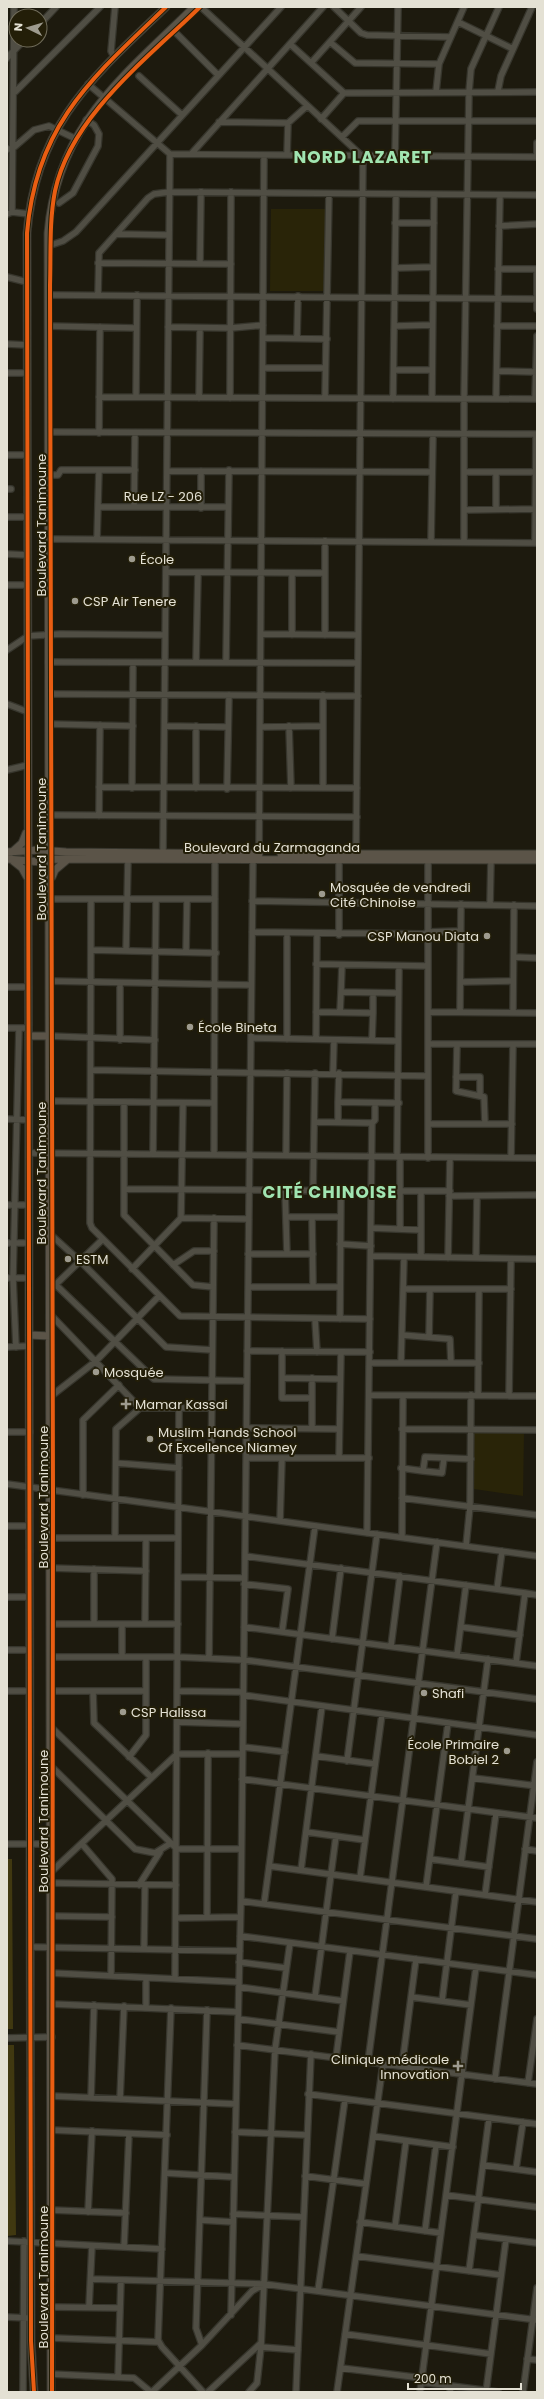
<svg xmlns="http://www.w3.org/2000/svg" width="544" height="2399" font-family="Poppins,sans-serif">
	<rect width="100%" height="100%" fill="#1d1a0e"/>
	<path fill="#292408" d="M271 209H326V291H270Z
		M474 1432 524 1433 523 1496 474 1489Z"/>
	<path fill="#403810" d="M7 1859H12L13 2029H7Z
		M7 2045H14L16 2235 7 2236Z"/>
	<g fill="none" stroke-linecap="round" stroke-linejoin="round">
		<g stroke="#37362d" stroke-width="8">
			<path id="minor" d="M201 7 363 157 356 854
				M334 7 361 33 367 35 450 37
				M458 22 513 49
				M40 24 56 7
				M172 29 218 75
				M330 42 355 63 439 64
				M290 44 344 93 537 92
				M114 57 111 51 115 7
				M7 58 24 40
				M311 63 361 7
				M139 76 182 115
				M88 84 170 154
				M498 91 501 76 532 7
				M15 92 100 7
				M436 92 439 64 464 7
				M321 119 344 93
				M219 122 288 123 307 106
				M342 137 358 121H537
				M7 149H12L34 130 49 126 74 138
				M192 153 323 7
				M170 154 537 157
				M287 155 288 123
				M395 156 398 7
				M537 157V143
				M59 203 73 193 98 146 99 134 94 125 86 120
				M12 212 14 7
				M7 214 12 212 29 214
				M395 223H434
				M499 226 537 224
				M116 234 169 235
				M48 246 63 241 76 232 281 7
				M98 263 231 264
				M200 264 201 192
				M395 268 433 267
				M498 269H537
				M537 273V309
				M7 277 27 282
				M48 295 537 299
				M98 295 99 253 148 198 154 194 169 192 537 195
				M48 326 136 328
				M395 326 432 325
				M497 326H537
				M168 327 231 328 263 325
				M263 338 327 339
				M297 338 298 296
				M7 344 27 345
				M263 368H325
				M394 370H432
				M497 371 536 372
				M7 373H27
				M99 397 537 399
				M136 397 137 295
				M199 398 200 328
				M230 398 231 192
				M325 398 329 194
				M432 398 434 195
				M393 399 396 194
				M496 399 500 195
				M535 399 537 336
				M48 432 537 434
				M99 433 100 327
				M7 455H27
				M167 471 432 472
				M464 472H535
				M48 475H58L61 470H135
				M7 489H11
				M98 507H228
				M134 507 135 433
				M201 508V471
				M496 509V473
				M464 510 535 509
				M7 517H27
				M48 539 537 543
				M97 539 99 470
				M325 541V635
				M431 542 433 434
				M464 542V399L469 92 471 69 499 7
				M535 543 536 434
				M7 554 27 555
				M166 572 325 573
				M292 573V635
				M7 585H27
				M261 634 358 635
				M7 650 28 636 60 634 165 635
				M48 662 358 663
				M196 662 198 573
				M226 662 229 470
				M49 694 358 696
				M323 695V788
				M7 704 28 712
				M49 724 133 726
				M165 726 228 727
				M289 726 291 788
				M260 727 322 726
				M7 770 28 765
				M99 787 357 788
				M132 788 133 663
				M196 788V726
				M227 789 229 695
				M48 815 357 817
				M99 816 100 725
				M163 853 170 154
				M259 854 264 155
				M50 899H215
				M91 899 90 1223 92 1228 180 1316 370 1319
				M252 901 537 906
				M490 905 491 860
				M252 932 427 934
				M427 932 461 931
				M339 935V859
				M91 950 216 953
				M126 951 128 858
				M186 952 187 899
				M514 957 537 958
				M316 964 428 966
				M342 965 341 992 398 993
				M49 981 251 985
				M461 982 513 981
				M120 983V1040
				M7 987H29
				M460 1011 461 904
				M316 1012 373 1013 372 1040
				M340 1012 341 992
				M428 1012 537 1013
				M513 1012 514 905
				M373 1013V993
				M7 1028H29
				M49 1036 155 1040
				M251 1038 398 1041
				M287 1039V933
				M316 1039 317 934
				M428 1044H537
				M457 1045 456 1091 484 1097 485 1124
				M91 1070 428 1076
				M333 1073 334 1040
				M339 1073 338 1102 399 1103
				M456 1077H480V1095
				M49 1101 214 1103
				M124 1102V1215L193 1285 213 1287
				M183 1103 181 1218 249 1219
				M7 1119 29 1120
				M315 1122 372 1123
				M338 1122V1102
				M428 1124H512
				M29 1153 537 1158
				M153 1154 156 899
				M214 1155 215 856
				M286 1155 287 1073
				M397 1157 399 966
				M400 1157V1229
				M428 1158V859
				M511 1158 513 1044
				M124 1189 372 1191
				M285 1190 287 1254
				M313 1190 315 1073
				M400 1191H450
				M449 1196 537 1195
				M7 1205H29
				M286 1217H340
				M312 1217 313 1286
				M371 1228 421 1230
				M50 1234 80 1261 166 1347 212 1350
				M7 1243H29
				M340 1244 371 1246
				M248 1254H313
				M371 1256 537 1259
				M421 1257V1191
				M448 1258 450 1158
				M476 1258 477 1196
				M173 1265 194 1251H214
				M132 1269 181 1218
				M7 1278H29
				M56 1285 154 1379 247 1381
				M248 1287H340
				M403 1289H511
				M50 1290 103 1239
				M50 1314 140 1408
				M315 1319 317 1352
				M340 1319 341 1192
				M402 1335 450 1339 451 1363
				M429 1337 430 1289
				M7 1347 29 1346
				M16 1347 13 1278 19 1028
				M247 1351 370 1352
				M282 1351V1398H312
				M370 1363H479
				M401 1363 404 1257
				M282 1378 340 1379
				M312 1378V1428
				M369 1395 537 1396
				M478 1395 479 1289
				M509 1396 511 1259
				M50 1397 96 1361 159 1296
				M246 1428 338 1429
				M402 1429 537 1430
				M7 1432H30
				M211 1448H246
				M246 1458H369
				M339 1458 341 1352
				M116 1463 179 1468
				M401 1468 423 1471 425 1457 471 1459
				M423 1471 442 1473 444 1458
				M7 1484 537 1556
				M83 1495V1420L119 1385
				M402 1498 537 1515
				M280 1521 282 1458
				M7 1526H29
				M367 1533 372 1123 375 1120V1103
				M402 1537 403 1396
				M50 1538H178
				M115 1538 116 1429 140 1408H212
				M466 1546 470 1506 471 1395
				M245 1556 525 1593 516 1663
				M50 1568 146 1571
				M178 1577 244 1578
				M244 1584 288 1589 282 1632
				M497 1589 502 1551
				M525 1593 537 1595
				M7 1597H29
				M51 1624H178
				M94 1624V1569
				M145 1624 146 1539
				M244 1627 537 1666
				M461 1627 520 1635
				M332 1639 341 1568
				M391 1646 400 1576
				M7 1650H29
				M457 1655 466 1585
				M51 1657H178L244 1660 537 1699
				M122 1657V1624
				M209 1658 214 1218
				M7 1691H30
				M51 1691H146
				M93 1691 94 1723 151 1777
				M177 1691 243 1692
				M243 1695 537 1735
				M177 1722 243 1724
				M50 1726 177 1849H241
				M243 1747 285 1752
				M316 1756 375 1764
				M129 1757 146 1735V1657
				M347 1761 377 1534
				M51 1766 135 1849 155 1853 171 1843
				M473 1778 537 1786
				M242 1779 537 1818
				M306 1832 365 1840
				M7 1844H51
				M82 1844 112 1879 111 1976
				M525 1849 537 1851
				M430 1859 489 1867
				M461 1863 488 1659
				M269 1866 537 1902
				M301 1870 322 1706
				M51 1872 177 1754H242
				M360 1878 382 1714
				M51 1883 176 1885
				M139 1885 160 1852
				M426 1887 448 1723
				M485 1895 496 1813
				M241 1901 537 1939
				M264 1904 315 1526
				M51 1916 112 1917
				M207 1917 208 1753
				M176 1918 240 1917
				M240 1936 537 1975
				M30 1947 240 1951
				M144 1948 145 1885
				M239 1962 286 1968
				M51 1973 239 1982
				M146 1978V2007
				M175 1979 179 1408
				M239 1987 343 2001
				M315 1997 336 1836
				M411 1997 471 2005
				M442 2001 456 1891
				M52 2004 238 2012
				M171 2008 158 2340 162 2347 203 2392
				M238 2019 339 2032
				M7 2038 52 2037
				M237 2045 537 2084
				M336 2058 350 1951
				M368 2062 437 1542
				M402 2066 416 1959
				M495 2079 537 1762
				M528 2083 537 2019
				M308 2094 537 2124
				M52 2096 236 2104
				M91 2098 94 2005
				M120 2099 124 2006
				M51 2130 167 2135
				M235 2132 307 2135
				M373 2136 453 2147
				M483 2165 537 2172
				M516 2169 523 2122
				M165 2173 234 2177
				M305 2176 366 2184
				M446 2195 537 2207
				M51 2210 126 2213
				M88 2212 92 2131
				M233 2214 303 2217
				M200 2220 233 2222
				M360 2222 441 2233
				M395 2227 406 2141
				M425 2231 436 2145
				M474 2235 537 2243
				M7 2241 162 2249
				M124 2247 129 2134
				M356 2256 501 2275
				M469 2271 489 2118
				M91 2279 264 2284 537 2320
				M318 2291 345 2099
				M52 2307 120 2308
				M89 2307 92 2246
				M231 2315 241 1901 253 859
				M7 2317 27 2318
				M345 2334 491 2354
				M52 2338 158 2342
				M202 2345 196 2328 207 2010
				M261 2347 298 2350
				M527 2359 537 2360
				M341 2368 422 2378
				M51 2374 134 2378 151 2392
				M118 2377 121 2280
				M421 2382 498 2392
				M23 2392 24 2241
				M152 2392 202 2345 252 2291 264 2284
				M208 2392 261 2343
				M249 2392 257 2383 261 2347 275 2050 290 1943
				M296 2392 311 2054
				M337 2392 383 2064
				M420 2392 476 1967
				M450 2392 451 2386
				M486 2392 506 2239
				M523 2392 537 2288"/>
		</g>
		<g stroke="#37362d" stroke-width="9">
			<path id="major" d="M7 852 39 850 66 852 259 854
				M12 852 22 843 26 833
				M281 854H537
				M7 859 41 862 50 859 537 860
				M12 860 22 868 27 877
				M52 877 55 870 68 859
				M29 1036H49
				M29 1335 50 1336
				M34 2392 31 2341 27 233C36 124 93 77 166 7
				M51 2392 48 233C57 125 123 77 194 7"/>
		</g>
		<use href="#minor" stroke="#504e44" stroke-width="5.5"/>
		<use href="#major" stroke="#5b5448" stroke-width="7"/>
		<g stroke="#231e08" stroke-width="6">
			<path id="cycleway" d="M34 2392 31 2341 27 233C36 124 93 77 166 7
				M52 2392 53 1491 50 285C51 254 49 222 55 191 71 116 148 58 200 7"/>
		</g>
		<use href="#cycleway" stroke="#e95d12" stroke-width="4"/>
	</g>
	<g fill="#9e9b8f" stroke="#231e08" stroke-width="1.5">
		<circle cx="132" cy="559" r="4"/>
		<circle cx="75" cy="601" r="4"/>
		<circle cx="322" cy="894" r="4"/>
		<circle cx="487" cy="936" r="4"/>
		<circle cx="190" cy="1027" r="4"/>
		<circle cx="68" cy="1259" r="4"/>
		<circle cx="96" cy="1372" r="4"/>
		<path d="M124 1398h4v4h4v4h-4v4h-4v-4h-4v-4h4z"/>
		<circle cx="150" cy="1439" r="4"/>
		<circle cx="424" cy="1693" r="4"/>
		<circle cx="123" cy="1712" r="4"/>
		<circle cx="507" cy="1751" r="4"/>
		<path d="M456 2060h4v4h4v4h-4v4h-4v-4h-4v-4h4z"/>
	</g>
	<g text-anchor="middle" stroke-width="4" stroke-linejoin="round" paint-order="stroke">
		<g font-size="13" fill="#e4e1d4" stroke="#231e08">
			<text x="163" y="501">Rue LZ - 206</text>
			<text transform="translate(41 525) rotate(-90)" y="5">Boulevard Tanimoune</text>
			<text x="272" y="852">Boulevard du Zarmaganda</text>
			<text transform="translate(41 849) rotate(-90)" y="5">Boulevard Tanimoune</text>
			<text transform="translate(41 1173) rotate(-90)" y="5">Boulevard Tanimoune</text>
			<text transform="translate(43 1497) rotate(-90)" y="5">Boulevard Tanimoune</text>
			<text transform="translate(43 1821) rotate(-90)" y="5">Boulevard Tanimoune</text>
			<text transform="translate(43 2277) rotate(-90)" y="5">Boulevard Tanimoune</text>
		</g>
		<g font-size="13" fill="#e4e1d4" stroke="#231e08" text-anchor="start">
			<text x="140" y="564">École</text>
			<text x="83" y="606">CSP Air Tenere</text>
			<text x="330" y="892">Mosquée de vendredi<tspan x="330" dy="15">Cité Chinoise</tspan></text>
			<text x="479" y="941" text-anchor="end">CSP Manou Diata</text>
			<text x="198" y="1032">École Bineta</text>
			<text x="76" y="1264">ESTM</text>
			<text x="104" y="1377">Mosquée</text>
			<text x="135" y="1409">Mamar Kassai</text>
			<text x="158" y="1437">Muslim Hands School<tspan x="158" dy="15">Of Excellence Niamey</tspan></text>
			<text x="432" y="1698">Shafi</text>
			<text x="131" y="1717">CSP Halissa</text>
			<text x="499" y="1749" text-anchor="end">École Primaire<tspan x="499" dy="15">Bobiel 2</tspan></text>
			<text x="449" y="2064" text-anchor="end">Clinique médicale<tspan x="449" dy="15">Innovation</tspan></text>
		</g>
		<g font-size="17" font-weight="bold" letter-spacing="1" fill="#a1e5b1" stroke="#231e08">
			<text x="363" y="163">NORD LAZARET</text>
			<text x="330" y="1198">CITÉ CHINOISE</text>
		</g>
	</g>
	<rect width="544" height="2399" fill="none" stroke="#e4e1d4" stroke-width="16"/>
	<g transform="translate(28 28) rotate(275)"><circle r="19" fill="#231e08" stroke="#706c5a"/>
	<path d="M0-3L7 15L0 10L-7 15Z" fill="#9e9b8f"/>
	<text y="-6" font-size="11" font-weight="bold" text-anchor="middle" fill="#e4e1d4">N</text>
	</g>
	<path d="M408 2383v6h113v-6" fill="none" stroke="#e4e1d4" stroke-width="2"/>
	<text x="414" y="2383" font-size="12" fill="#e4e1d4" stroke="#231e08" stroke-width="3" paint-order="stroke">200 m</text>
</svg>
